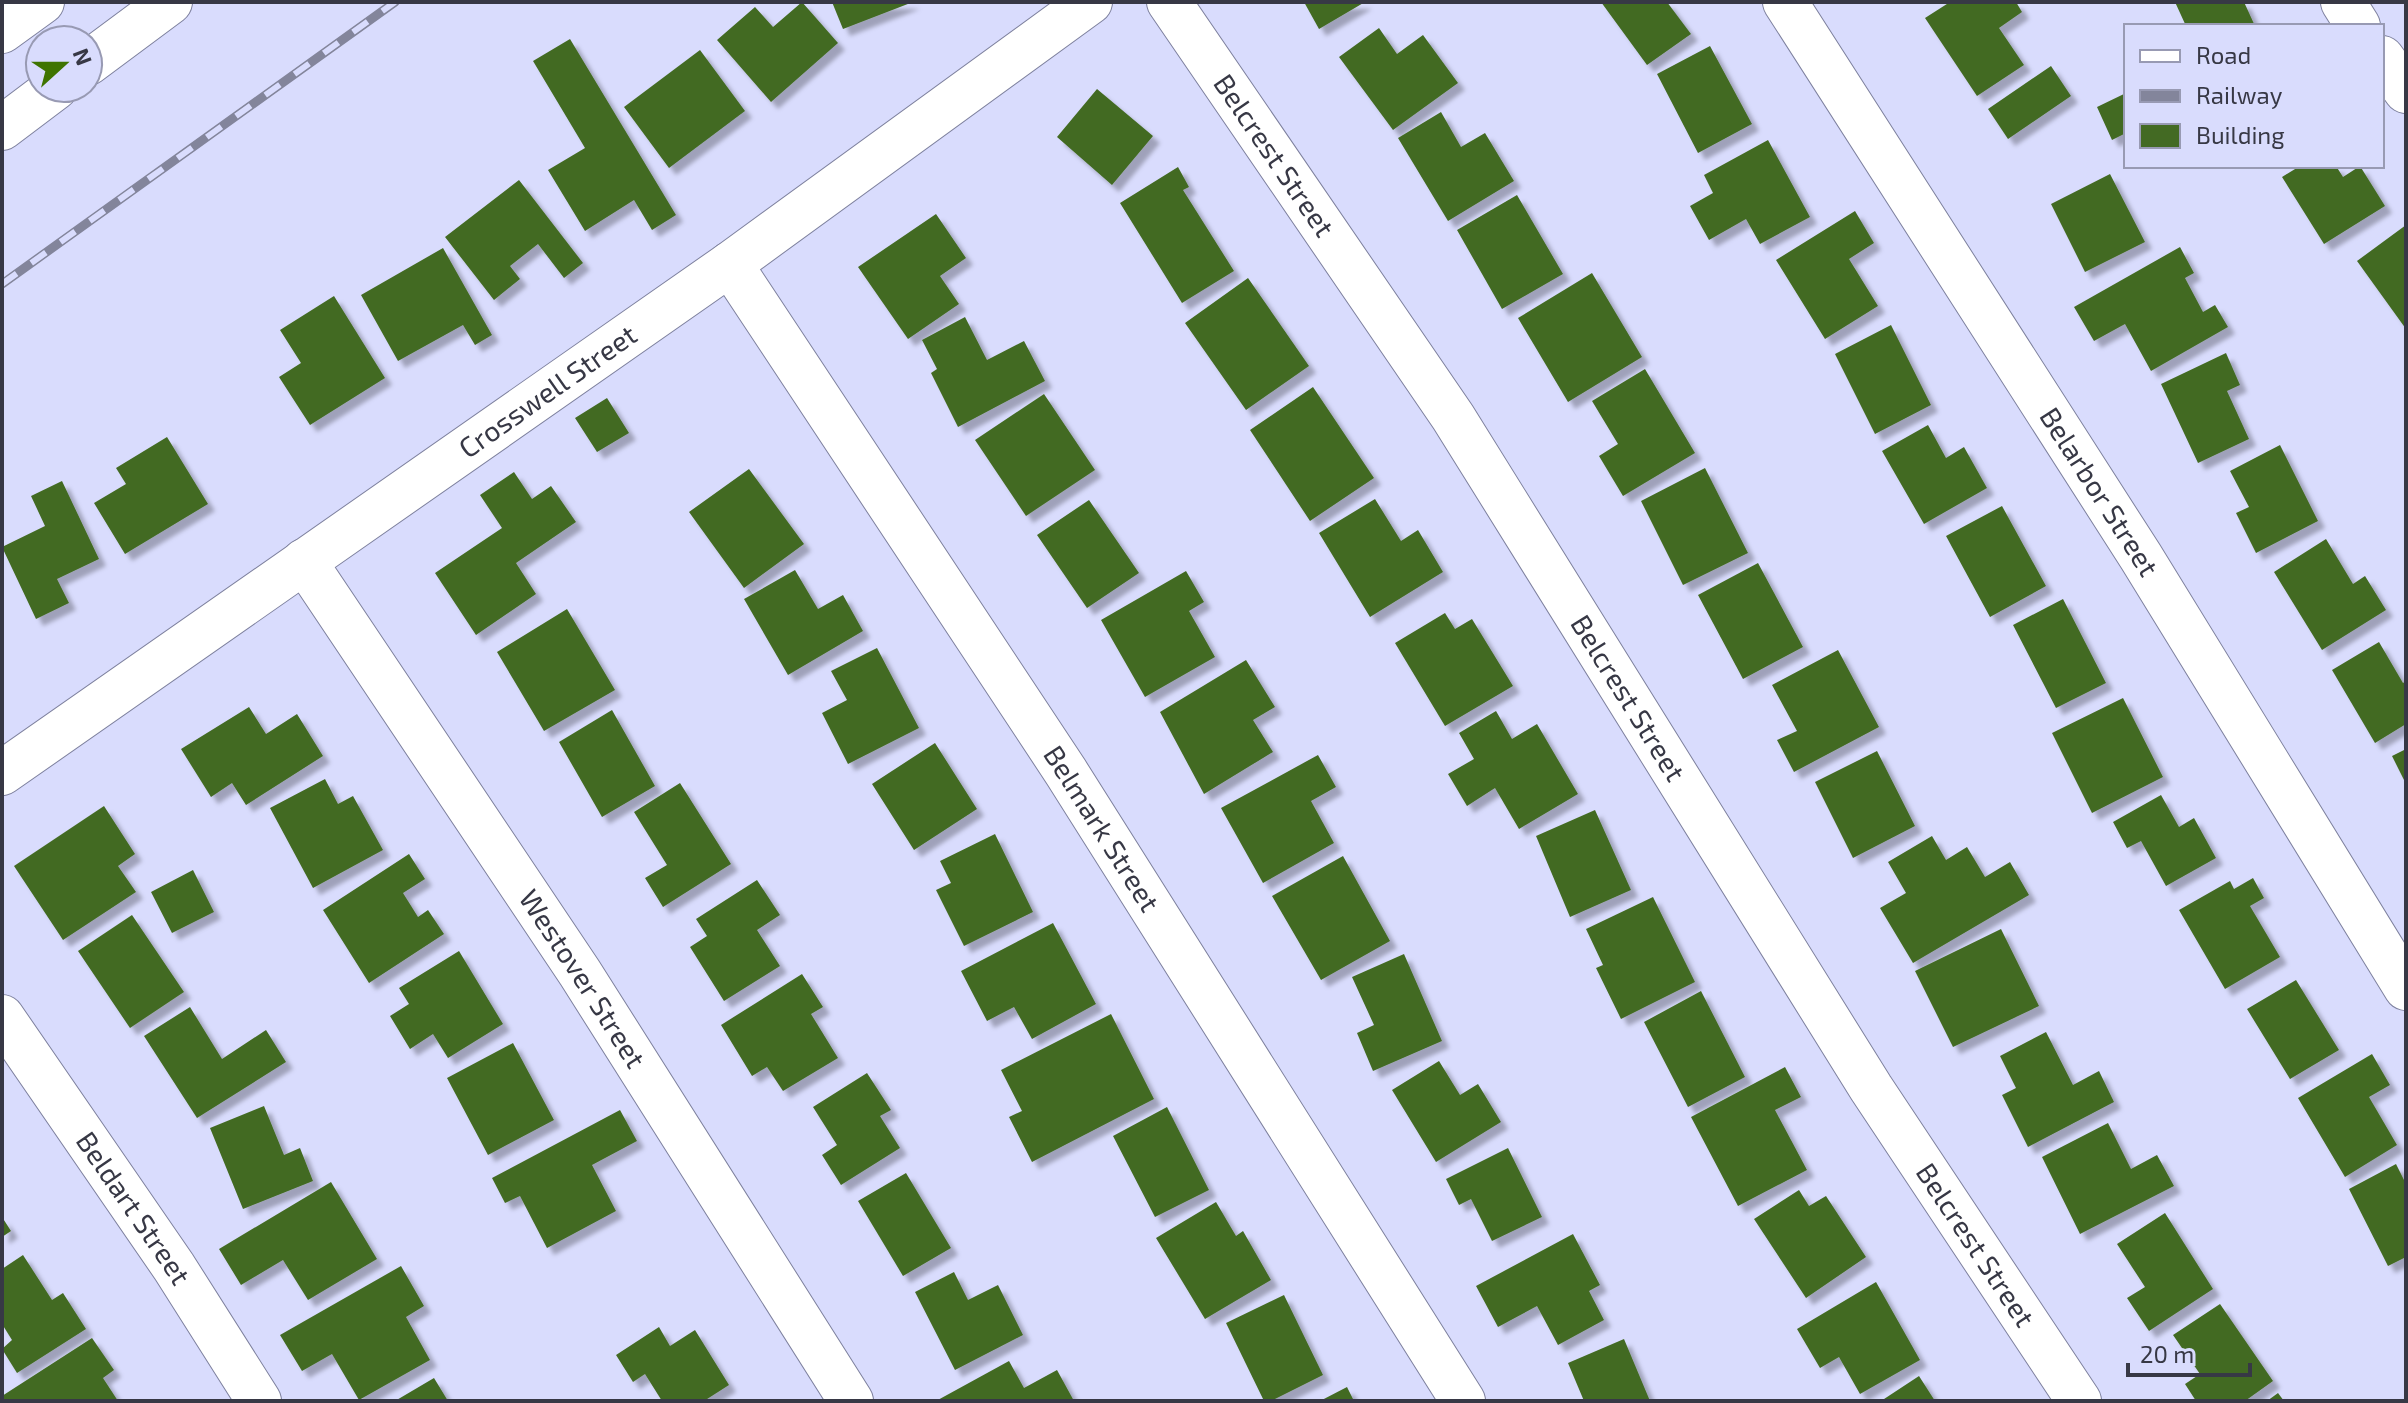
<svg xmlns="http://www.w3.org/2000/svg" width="2408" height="1403" font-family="'Exo 2',sans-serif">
	<defs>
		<filter id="shadow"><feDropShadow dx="7" dy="7" stdDeviation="2" flood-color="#0004"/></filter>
	</defs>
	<rect width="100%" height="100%" fill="#d9dcfd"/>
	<path fill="#436a23" filter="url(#shadow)" d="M802 2 838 43 771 102 717 40 755 7 773 27Z
		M832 2H913L843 29Z
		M1304 2H1365L1319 29Z
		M1601 2H1667L1691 34 1647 65Z
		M1950 2H2016L2022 12 1999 28 2024 65 1977 96 1925 18Z
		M2175 2H2244L2255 26H2186Z
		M1379 28 1397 54 1423 35 1458 83 1393 130 1339 57Z
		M570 39 676 215 652 230 634 200 585 231 548 170 585 148 533 61Z
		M1710 46 1752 124 1698 153 1657 74Z
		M700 50 745 111 669 168 624 107Z
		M2051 66 2071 96 2008 139 1988 109Z
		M1097 89 1153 136 1112 185 1057 137Z
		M2126 93V133L2112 140 2097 107Z
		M1441 112 1461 147 1485 133 1514 181 1448 221 1398 138Z
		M1768 140 1810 217 1760 244 1746 219 1709 240 1690 206 1713 193 1704 175Z
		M2300 166H2336L2343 177 2360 166 2385 206 2324 244 2282 177Z
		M1178 167 1189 187 1183 190 1234 271 1182 303 1120 203Z
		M2110 174 2145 242 2085 272 2051 204Z
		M519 180 583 263 564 278 538 244 510 266 520 279 494 300 445 237Z
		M1517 195 1563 274 1502 309 1457 230Z
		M1855 211 1874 243 1849 259 1878 306 1825 339 1776 260Z
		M936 214 966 258 940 276 959 304 908 339 858 267Z
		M2406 225V329L2357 261Z
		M2180 247 2194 273 2185 278 2203 312 2215 305 2228 327 2151 371 2125 324 2094 341 2074 307Z
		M443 248 492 335 475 345 463 325 398 361 361 295Z
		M1592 273 1642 357 1568 402 1518 318Z
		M1248 278 1309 366 1246 410 1185 323Z
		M334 296 385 378 310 425 279 377 301 363 280 330Z
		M965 317 987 360 1024 341 1045 381 958 427 931 373 937 369 922 340Z
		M1891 325 1931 405 1875 434 1835 354Z
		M2226 353 2240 385 2227 391 2249 439 2198 463 2161 384Z
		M1645 369 1695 453 1623 496 1599 456 1618 444 1592 401Z
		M1313 387 1374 478 1310 521 1250 430Z
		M1044 394 1095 470 1026 516 975 440Z
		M607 398 629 433 597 452 575 418Z
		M1928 425 1946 458 1964 447 1987 488 1924 524 1882 451Z
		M167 437 208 504 125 554 94 503 126 484 116 468Z
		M2280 445 2318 521 2256 553 2236 513 2249 507 2230 471Z
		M1705 468 1748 553 1683 585 1641 501Z
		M749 469 804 544 744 588 689 512Z
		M514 472 532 499 551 486 576 522 516 563 536 594 476 635 435 573 502 528 480 495Z
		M62 481 99 559 57 579 69 603 36 619 2 547 45 526 31 496Z
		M1375 499 1401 541 1418 530 1443 572 1370 617 1319 533Z
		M1089 500 1139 573 1087 608 1037 535Z
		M2002 506 2046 586 1990 617 1946 536Z
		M2326 539 2353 584 2365 576 2386 610 2322 650 2274 572Z
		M1758 563 1803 647 1743 679 1698 595Z
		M795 570 818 609 843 595 863 631 788 675 744 599Z
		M1186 571 1204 602 1189 611 1215 657 1145 697 1101 620Z
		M2063 599 2106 683 2056 708 2013 625Z
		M567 609 615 690 544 731 497 652Z
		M1445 613 1455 629 1472 619 1513 686 1445 726 1395 643Z
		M2379 642 2403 683 2406 681V724L2375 743 2332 670Z
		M877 648 919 728 848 764 822 713 847 700 831 671Z
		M1838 650 1879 727 1794 772 1777 740 1797 731 1772 685Z
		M1246 660 1275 707 1253 720 1273 752 1204 794 1160 712Z
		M2123 698 2163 777 2092 813 2052 733Z
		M249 707 266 734 297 714 323 756 246 805 232 783 211 797 181 749Z
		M612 710 655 786 602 817 559 742Z
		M1496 711 1512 739 1537 724 1578 794 1519 829 1495 788 1467 806 1448 774 1474 759 1459 733Z
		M935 743 977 809 914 850 872 784Z
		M2406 749V784L2392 756Z
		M1877 751 1915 826 1853 858 1815 782Z
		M1318 755 1336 787 1311 801 1334 843 1263 883 1221 808Z
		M325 779 338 804 353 796 383 850 313 888 270 808Z
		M680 783 731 864 663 907 645 878 667 865 634 812Z
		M2161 795 2179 827 2194 818 2216 858 2166 886 2141 841 2127 848 2113 822Z
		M104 806 135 854 118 866 136 892 63 940 14 866Z
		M1595 810 1631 890 1570 917 1536 836Z
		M995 834 1033 912 964 946 936 890 951 883 940 861Z
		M1932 836 1946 860 1967 847 1985 877 2010 862 2029 895 1913 963 1880 908 1906 893 1888 862Z
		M409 854 425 879 403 893 418 917 428 910 444 934 369 983 323 910Z
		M1343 856 1390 941 1321 980 1272 896Z
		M193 870 214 912 172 933 151 892Z
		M2253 878 2264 898 2250 906 2280 957 2225 989 2179 910 2230 881 2234 889Z
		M757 880 780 915 757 930 780 966 724 1001 690 947 707 936 696 919Z
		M1653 897 1695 982 1621 1019 1596 968 1603 965 1586 929Z
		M132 915 184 992 130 1028 78 951Z
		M1053 923 1096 1004 1032 1039 1014 1007 987 1021 961 971Z
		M2001 929 2039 1006 1953 1047 1915 971Z
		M459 951 503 1024 448 1058 433 1034 410 1049 390 1016 409 1004 399 988Z
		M1404 954 1442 1041 1373 1071 1357 1033 1374 1025 1352 977Z
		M802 974 823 1007 811 1014 838 1058 783 1091 767 1067 752 1076 721 1025Z
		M2296 980 2339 1050 2290 1079 2247 1009Z
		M1701 991 1745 1077 1688 1107 1644 1022Z
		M190 1007 222 1059 266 1030 286 1062 197 1118 144 1036Z
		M1111 1014 1154 1099 1032 1162 1009 1117 1022 1111 1001 1070Z
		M2046 1032 2073 1085 2099 1071 2114 1102 2028 1147 2002 1095 2016 1088 2000 1056Z
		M513 1043 554 1120 488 1155 447 1078Z
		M2372 1054 2390 1085 2369 1097 2397 1145 2345 1177 2298 1098Z
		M1439 1061 1460 1095 1478 1084 1501 1122 1436 1162 1392 1090Z
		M1785 1067 1801 1097 1775 1110 1807 1170 1738 1206 1691 1117Z
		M867 1073 891 1110 880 1116 900 1148 841 1185 822 1155 837 1145 813 1107Z
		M264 1106 284 1155 300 1148 313 1181 243 1209 210 1128Z
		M1167 1107 1209 1190 1155 1217 1113 1136Z
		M620 1110 637 1141 592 1165 616 1211 547 1248 520 1196 505 1203 492 1178Z
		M2108 1123 2131 1169 2157 1155 2174 1186 2080 1234 2042 1157Z
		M1508 1148 1542 1217 1492 1241 1471 1199 1459 1205 1446 1179Z
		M2396 1164 2406 1184V1257L2388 1266 2349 1189Z
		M906 1173 951 1248 903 1276 858 1201Z
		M331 1182 377 1259 308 1300 283 1260 241 1285 219 1249Z
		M1799 1190 1809 1206 1826 1196 1866 1257 1806 1298 1754 1219Z
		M1216 1202 1236 1236 1243 1231 1271 1280 1205 1319 1156 1238Z
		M2165 1213 2213 1289 2149 1331 2127 1298 2145 1287 2117 1244Z
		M2 1217 11 1231 2 1237Z
		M1573 1234 1600 1285 1589 1291 1604 1320 1558 1345 1537 1306 1498 1327 1476 1286Z
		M23 1255 52 1300 63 1293 86 1329 17 1373 2 1349 12 1340 2 1324V1269Z
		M401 1266 424 1306 406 1317 430 1360 359 1400 332 1354 302 1371 280 1335Z
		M954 1272 968 1300 998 1285 1023 1335 955 1370 915 1292Z
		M1876 1282 1920 1360 1860 1394 1839 1357 1820 1368 1797 1329Z
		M1284 1295 1323 1375 1271 1401H1264L1226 1323Z
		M2220 1304 2273 1381 2245 1401H2196L2185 1384 2200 1374 2173 1335Z
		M659 1327 670 1346 695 1330 729 1385 704 1401H662L645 1374 633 1382 616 1355Z
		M92 1338 114 1370 103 1378 118 1401H2V1396Z
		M1624 1339 1650 1401H1584L1568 1363Z
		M1009 1361 1024 1388 1057 1370 1074 1401H936Z
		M1919 1376 1935 1401H1881Z
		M434 1378 448 1401H395Z
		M1347 1387 1354 1401H1320Z
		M2278 1393 2284 1401H2267Z"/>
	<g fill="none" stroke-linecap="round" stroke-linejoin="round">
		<g stroke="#7e819e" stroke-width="46">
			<g id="minor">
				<path id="s1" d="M1169 2 1453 417 1871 1088 2079 1401"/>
				<path id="s2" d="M1785 2 2141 557 2406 988"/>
				<path id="s3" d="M730 264 1066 772 1463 1401"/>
				<path id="s4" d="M304 561 580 973 851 1401"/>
				<path id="s5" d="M2 773 730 264 1090 2"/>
				<path id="s6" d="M2 1017 174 1267 259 1401"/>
			</g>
		</g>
		<g stroke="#7e819e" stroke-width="46">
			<path id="major" d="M2343 2 2358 26
				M2 31 42 2
				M2382 58 2406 91
				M88 63 170 2
				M2 128 55 88"/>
		</g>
		<use href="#minor" stroke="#fff" stroke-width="44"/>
		<use href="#major" stroke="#fff" stroke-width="44"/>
		<g stroke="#83859b" stroke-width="9">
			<path id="rail" d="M2 284 395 2"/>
		</g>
		<use href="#rail" stroke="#d9dcfd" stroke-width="6" stroke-dasharray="18" stroke-linecap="butt"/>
	</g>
	<g text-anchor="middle" stroke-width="8" stroke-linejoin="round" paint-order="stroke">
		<g font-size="28" fill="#373845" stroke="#d9dcfd">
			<text dy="10" stroke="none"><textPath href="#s1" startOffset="186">Belcrest Street</textPath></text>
			<text dy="10" stroke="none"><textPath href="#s5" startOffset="666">Crosswell Street</textPath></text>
			<text dy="10" stroke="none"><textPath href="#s2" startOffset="582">Belarbor Street</textPath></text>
			<text dy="10" stroke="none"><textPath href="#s1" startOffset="834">Belcrest Street</textPath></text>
			<text dy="10" stroke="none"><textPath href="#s3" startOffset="676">Belmark Street</textPath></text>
			<text dy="10" stroke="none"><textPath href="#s4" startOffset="502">Westover Street</textPath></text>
			<text dy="10" stroke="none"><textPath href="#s6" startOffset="232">Beldart Street</textPath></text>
			<text dy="10" stroke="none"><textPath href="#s1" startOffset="1482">Belcrest Street</textPath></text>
		</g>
	</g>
	<rect width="2408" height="1403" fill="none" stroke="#373845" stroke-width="8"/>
	<rect x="2124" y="24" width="260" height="144" fill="#d9dcfd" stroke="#989ab3" stroke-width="2"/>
	<rect x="2140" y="50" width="40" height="12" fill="#ffffff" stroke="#989ab3" stroke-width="2"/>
	<text x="2196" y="64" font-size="24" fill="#373845">Road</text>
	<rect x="2140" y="90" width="40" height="12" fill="#83859b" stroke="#989ab3" stroke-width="2"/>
	<text x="2196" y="104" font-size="24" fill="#373845">Railway</text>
	<rect x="2140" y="124" width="40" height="24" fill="#436a23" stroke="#989ab3" stroke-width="2"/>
	<text x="2196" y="144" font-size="24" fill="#373845">Building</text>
	<g transform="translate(64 64) rotate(69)"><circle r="38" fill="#d9dcfd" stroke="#989ab3" stroke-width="2"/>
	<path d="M0-6L14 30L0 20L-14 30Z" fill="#3f7400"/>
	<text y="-12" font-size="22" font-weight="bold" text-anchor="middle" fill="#373845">N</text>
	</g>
	<path d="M2128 1363v12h122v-12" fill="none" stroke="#373845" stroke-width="4"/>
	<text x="2140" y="1363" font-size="24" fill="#373845" stroke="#d9dcfd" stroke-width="6" paint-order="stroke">20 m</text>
</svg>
